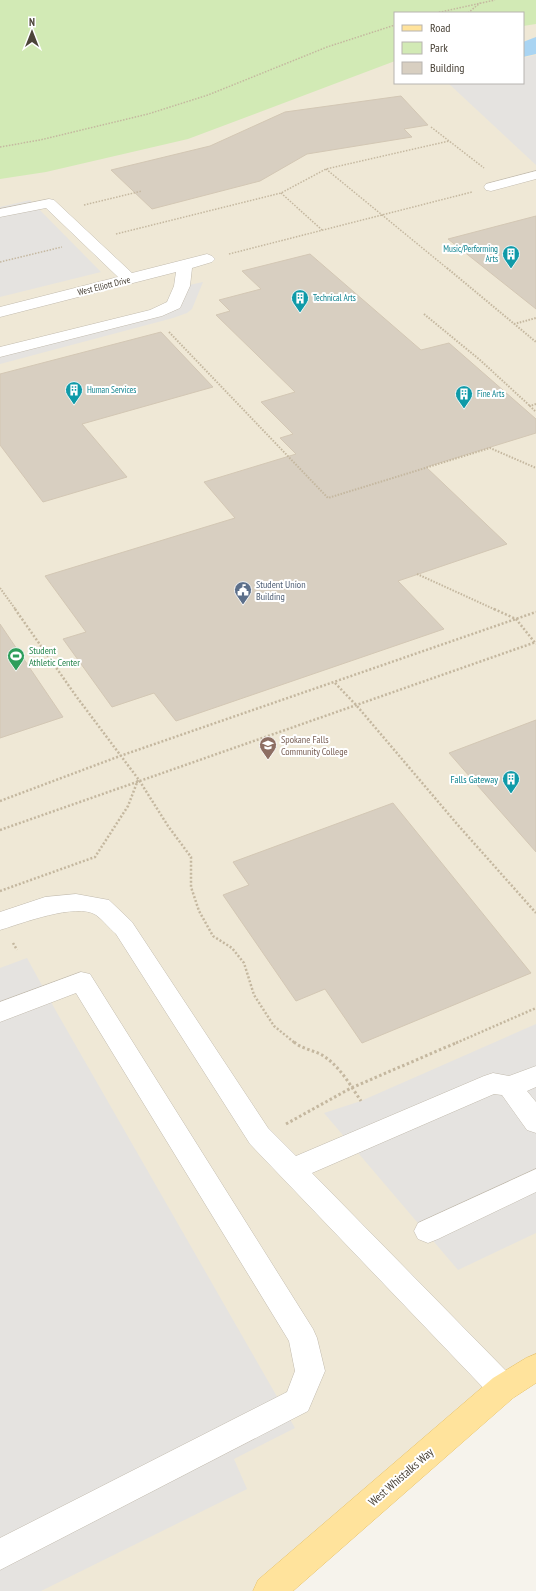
<svg xmlns="http://www.w3.org/2000/svg" width="536" height="1591" font-family="'PT Sans Narrow',sans-serif">
	<rect width="100%" height="100%" fill="#f6f3ec"/>
	<path fill="#efe8d6" d="M536 6V1367L269 1591H0V153L395 37V83H523V13Z"/>
	<path fill="#d2eab5" d="M0 0H536V24L523 26V13H395V61L188 139 46 172 0 179Z"/>
	<path fill="#e5e3e0" d="M536 55V165L448 83H523V58Z
		M30 200 101 272 0 297V207Z
		M203 282 192 309 187 313 173 318 0 364V350L168 305 176 288Z
		M27 958 56 1011 295 1428 234 1459 247 1489 41 1591H0V968Z
		M536 1024V1233L458 1270 324 1113 361 1101Z"/>
	<path fill="#a9d4f2" d="M536 37V54L523 57V42Z"/>
	<path fill="#d8cfc1" stroke="#d3c7b4" d="M401 96 428 125 404 129 412 137 307 154 260 181 152 209 111 170 210 146 285 112Z
		M536 216V309L448 239Z
		M310 254 421 350 449 343 536 419V433L426 467 507 544 398 581 444 629 176 721 154 693 112 707 63 639 86 632 45 576 235 518 204 482 296 454 280 438 293 434 261 402 295 392 216 315 230 311 219 300 261 289 242 271Z
		M161 332 213 387 82 424 127 477 43 502 0 445V374Z
		M0 624 63 717 0 738Z
		M536 720V852L449 753Z
		M393 803 531 973 362 1043 325 989 296 1001 223 895 249 885 233 862Z"/>
	<g fill="none" stroke-linecap="round" stroke-linejoin="round">
		<g stroke="#c2bbae" stroke-width="1">
			<path id="minor" d="M536 171V179L491 191 486 190 484 187 486 184Z
				M49 199 54 200 132 273 207 254 212 256 215 259 212 262 192 268 190 286 180 308 162 316 0 357V347L150 310 167 302 174 286 176 272 0 317V307L118 277 46 208 0 217V209Z
				M76 894 109 900 132 922 268 1128 296 1156 484 1076 493 1073 509 1076 536 1066V1087L527 1091 536 1102V1133L527 1130 502 1095 494 1094 312 1173 513 1378 518 1388 513 1398 503 1402 493 1398 250 1144 116 934C109 928 103 920 96 915 77 902 20 924 0 930V912L45 897Z
				M81 972 90 974 313 1329 317 1338 325 1371 308 1411 0 1570V1538L287 1392 295 1371 289 1341 76 993 0 1022V1002Z
				M536 1169V1192L438 1239 428 1243 418 1239 414 1231 418 1223Z"/>
		</g>
		<g stroke="#e6c16a" stroke-width="1">
			<path id="major" d="M536 1354V1383L513 1398 293 1591H253L258 1580 493 1378 526 1358Z"/>
		</g>
		<path stroke="#c4b79f" stroke-width="1.5" stroke-dasharray="1.5 1.5" stroke-linecap="butt" d="M436 13 495 0
			M468 13 480 3
			M431 127 484 168
			M0 147 40 140 148 114 208 95 327 47 395 25
			M326 169 448 269
			M281 193 322 230
			M84 205 142 191
			M116 234 281 193 326 169 449 141
			M229 254 472 192
			M0 262 62 247"/>
		<path stroke="#c4b79f" stroke-width="2" stroke-dasharray="1.5 1.5" stroke-linecap="butt" d="M447 268 536 342
			M424 314 480 360 530 406
			M514 324 536 318
			M169 332 328 498 490 448 536 468
			M536 404 530 406 536 412
			M417 574 496 610
			M0 588 16 610"/>
		<path stroke="#c4b79f" stroke-width="2.5" stroke-dasharray="2 2" stroke-linecap="butt" d="M15 609 76 696 139 780 168 826 191 857V887L199 911 213 936 232 948 244 963 254 995 274 1026 295 1043
			M494 609 516 619 536 644
			M335 683 357 706 457 824 536 913
			M0 801 120 756 536 612
			M0 830 536 642
			M0 891 95 857 128 806 138 780
			M13 943 17 950
			M456 1043 536 1008"/>
		<path stroke="#c4b79f" stroke-width="3" stroke-dasharray="2.5 2.5" stroke-linecap="butt" d="M294 1042C302 1049 313 1050 322 1055 340 1066 350 1085 361 1101
			M286 1124 351 1088 458 1042"/>
		<use href="#minor" fill="#fff" fill-rule="evenodd"/>
		<use href="#major" fill="#ffe39c" fill-rule="evenodd"/>
	</g>
	<defs>
		<g id="building-pin" transform="scale(0.9)"><path d="M0 17L-7.5 6A9.5 9.5 0 1 1 7.5 6Z" fill="#0f9aa8" stroke="#fff"/><path d="M-4-6H4V6H1V3H-1V6H-4ZM-2.5-4.3h1.7v1.8h-1.7ZM.8-4.3h1.7v1.8H.8ZM-2.5-1h1.7V.8h-1.7ZM.8-1h1.7V.8H.8Z" fill="#fff"/></g>
		<g id="civic-pin" transform="scale(0.9)"><path d="M0 17L-7.5 6A9.5 9.5 0 1 1 7.5 6Z" fill="#5c6f8a" stroke="#fff"/><path d="M-.6-6.5H3V-4.5H.6V-3L4-1V1h2V6H-6V1h2V-1L-.6-3ZM-1.2 2.5V6h2.4V2.5Z" fill="#fff"/></g>
		<g id="stadium-pin" transform="scale(0.9)"><path d="M0 17L-7.5 6A9.5 9.5 0 1 1 7.5 6Z" fill="#2e9e5b" stroke="#fff"/><path d="M0-5a6.5 5 0 1 0 0 10a6.5 5 0 1 0 0-10ZM-3.5-1.8h7v3.6h-7Z" fill="#fff"/></g>
		<g id="university-pin" transform="scale(0.9)"><path d="M0 17L-7.5 6A9.5 9.5 0 1 1 7.5 6Z" fill="#8d6e63" stroke="#fff"/><path d="M0-5L7-2L0 1L-7-2ZM-4 1L0 2.5L4 1V4Q0 6-4 4Z" fill="#fff"/></g>
	</defs>
	<g fill-rule="evenodd">
		<use href="#building-pin" x="511" y="254"/>
		<use href="#building-pin" x="300" y="298"/>
		<use href="#building-pin" x="74" y="390"/>
		<use href="#building-pin" x="464" y="394"/>
		<use href="#civic-pin" x="243" y="590"/>
		<use href="#stadium-pin" x="16" y="656"/>
		<use href="#university-pin" x="268" y="745"/>
		<use href="#building-pin" x="511" y="779"/>
	</g>
	<g text-anchor="middle" stroke-width="4" stroke-linejoin="round" paint-order="stroke">
		<g font-size="9" fill="#0d838f" stroke="#fff" text-anchor="start">
			<text x="498" y="252" text-anchor="end">Music/Performing<tspan x="498" dy="10">Arts</tspan></text>
			<text x="313" y="301">Technical Arts</text>
			<text x="87" y="393">Human Services</text>
			<text x="477" y="397">Fine Arts</text>
		</g>
		<g font-size="9" fill="#4b4439" stroke="#fff">
			<text transform="translate(104 286) rotate(-14)" y="3">West Elliott Drive</text>
		</g>
		<g font-size="10" fill="#4e5e75" stroke="#fff" text-anchor="start">
			<text x="256" y="588">Student Union<tspan x="256" dy="12">Building</tspan></text>
		</g>
		<g font-size="10" fill="#27864d" stroke="#fff" text-anchor="start">
			<text x="29" y="654">Student<tspan x="29" dy="12">Athletic Center</tspan></text>
		</g>
		<g font-size="10" fill="#785e54" stroke="#fff" text-anchor="start">
			<text x="281" y="743">Spokane Falls<tspan x="281" dy="12">Community College</tspan></text>
		</g>
		<g font-size="10" fill="#0d838f" stroke="#fff" text-anchor="end">
			<text x="498" y="783">Falls Gateway</text>
		</g>
		<g font-size="12" fill="#4b4439" stroke="#fff">
			<text transform="translate(401 1477) rotate(-41)" y="4">West Whistalks Way</text>
		</g>
	</g>
	<rect x="394" y="12" width="130" height="72" fill="#ffffff" stroke="#b7b4b0"/>
	<rect x="402" y="25" width="20" height="6" fill="#ffe39c" stroke="#b7b4b0"/>
	<text x="430" y="32" font-size="12" fill="#4b4439">Road</text>
	<rect x="402" y="42" width="20" height="12" fill="#d2eab5" stroke="#b7b4b0"/>
	<text x="430" y="52" font-size="12" fill="#4b4439">Park</text>
	<rect x="402" y="62" width="20" height="12" fill="#d8cfc1" stroke="#b7b4b0"/>
	<text x="430" y="72" font-size="12" fill="#4b4439">Building</text>
	<g transform="translate(32 32)" stroke="#ffffff" stroke-width="3" paint-order="stroke">
	<path d="M0-3L7 15L0 10L-7 15Z" fill="#4b4439"/>
	<text y="-6" font-size="11" font-weight="bold" text-anchor="middle" fill="#4b4439">N</text>
	</g>
</svg>
